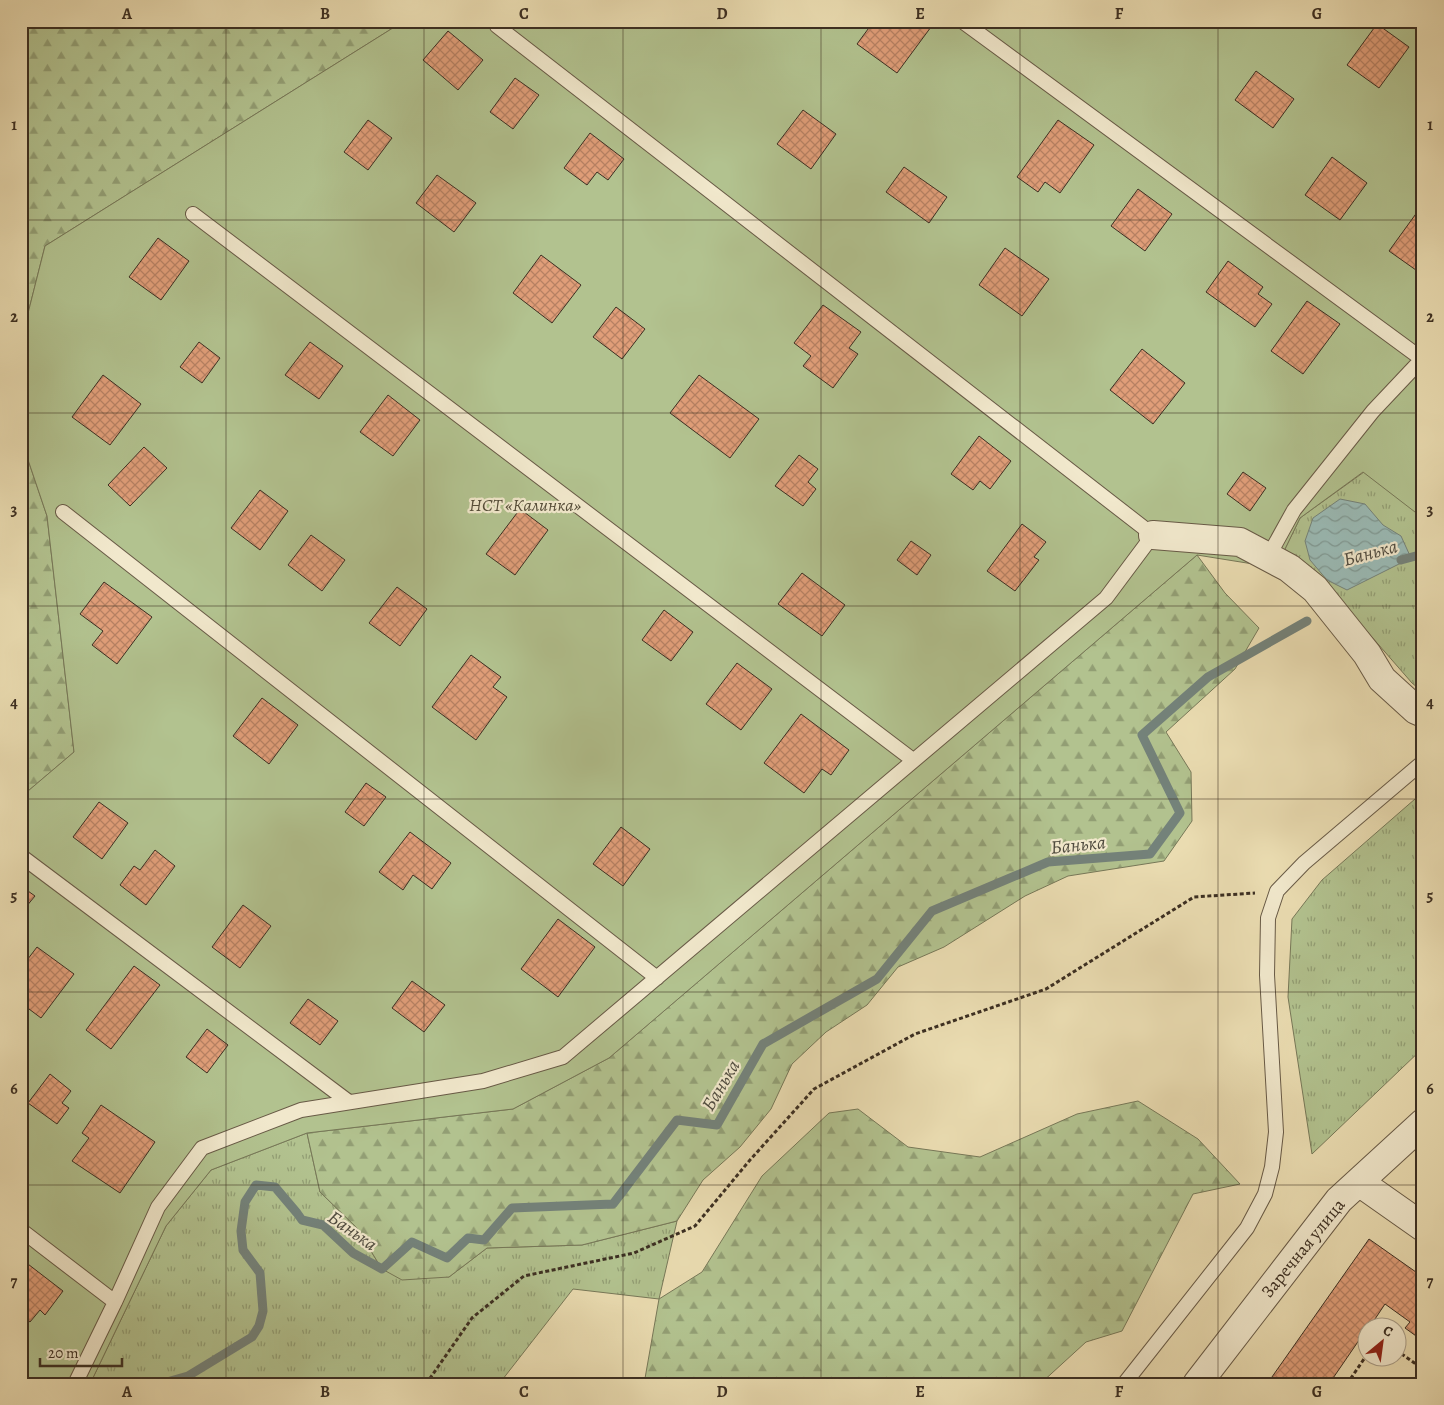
<svg xmlns="http://www.w3.org/2000/svg" width="1444" height="1405" font-family="Alegreya,serif">
	<defs>
		<pattern id="grass-tufts" width="24" height="20" patternUnits="userSpaceOnUse" patternTransform="scale(1.25)"><rect width="24" height="20" fill="#b2c28f"/><path d="M3 7l-1-3M5 7V3M7 7l1-3M15 17l-1-3M17 17v-4M19 17l1-3" fill="none" stroke="#929e74"/></pattern>
		<pattern id="forest-firs" width="22" height="20" patternUnits="userSpaceOnUse" patternTransform="scale(1.25)"><rect width="22" height="20" fill="#b2c28f"/><path d="M5 1l3.5 6h-7zM16 11l3.5 6h-7z" fill="#929e74"/></pattern>
		<pattern id="water-waves" width="16" height="10" patternUnits="userSpaceOnUse" patternTransform="scale(1.25)"><rect width="16" height="10" fill="#9abab5"/><path d="M0 5q4-4 8 0t8 0" fill="none" stroke="#7f9893"/></pattern>
		<pattern id="building-cross-hatch" width="8" height="8" patternUnits="userSpaceOnUse" patternTransform="scale(1.25)"><rect width="8" height="8" fill="#e09e79"/><path d="M0 0l8 8M0 8l8-8" fill="none" stroke="#b78163"/></pattern>
	</defs>
	<rect width="100%" height="100%" fill="#eadcb1"/>
	<filter id="stains"><feTurbulence type="fractalNoise" baseFrequency=".004" numOctaves="4"/><feColorMatrix values="0 0 0 0 .2 0 0 0 0 .09 0 0 0 0 .02 0 0 0 .5 -.17"/></filter>
	<radialGradient id="worn" r=".72"><stop offset=".6" stop-color="#630" stop-opacity="0"/><stop offset="1" stop-color="#630" stop-opacity=".3"/></radialGradient>
	<path fill="url(#grass-tufts)" stroke="#777858" d="M1364 472 1415 511 1423 505V692L1412 683 1330 589 1285 549 1300 518Z
		M1423 792V1048L1312 1154 1288 997 1292 919 1322 880Z
		M307 1133 320 1192 356 1227 382 1269 449 1277 487 1248 582 1245 677 1221 659 1299 573 1289 499 1384H90L166 1226 211 1170Z"/>
	<path fill="url(#forest-firs)" stroke="#777858" d="M21 21H404L45 246 21 341Z
		M21 439 47 516 74 752 21 797Z
		M1197 555 1225 593 1259 628 1235 669 1166 732 1191 772 1192 821 1164 861 1068 876 1025 896 944 947 898 967 867 1005 826 1032 792 1064 771 1109 740 1147 703 1180 677 1221 582 1245 487 1248 449 1277 402 1280 382 1269 356 1227 320 1192 307 1133 513 1109 609 1058Z
		M1138 1101 1198 1139 1240 1184 1193 1194 1122 1331 1086 1342 1040 1384H644L659 1299 702 1272 762 1176 829 1113 858 1109 908 1147 980 1157 1077 1114Z"/>
	<path fill="#b2c28f" stroke="#777858" d="M404 21H1423V505L1415 512 1363 472 1300 518 1285 549 1278 568 1197 555 609 1058 513 1109 307 1133 211 1170 166 1226 90 1384H21V797L74 752 47 516 21 439V341L45 246Z"/>
	<path fill="url(#water-waves)" stroke="#74827a" d="M1340 499 1365 504 1383 525 1401 536 1411 558 1347 590 1327 580 1310 560 1305 541 1313 518Z"/>
	<g fill="none" stroke-linecap="round" stroke-linejoin="round">
		<path stroke="#74827a" stroke-width="9" d="M1401 560 1423 554
			M160 1384 188 1376 252 1337 259 1326 263 1311 260 1273 243 1250 241 1231 245 1202 256 1185 275 1187 297 1213 302 1220 323 1225 353 1253 382 1269 412 1242 447 1258 468 1238 484 1240 512 1208 613 1204 677 1120 717 1125 763 1044 877 979 932 911 1048 862 1150 854 1180 813 1142 735 1208 677 1307 621"/>
	</g>
	<path fill="url(#building-cross-hatch)" stroke="#3c2f22" d="M874 21H924L931 27 897 73 857 44Z
		M1377 24 1409 47 1379 88 1347 65Z
		M448 31 483 60 458 90 423 60Z
		M1256 71 1294 99 1273 128 1235 100Z
		M515 78 539 95 513 129 490 112Z
		M803 110 836 134 811 169 777 144Z
		M368 120 392 138 368 170 344 152Z
		M1058 120 1094 145 1060 193 1045 182 1038 192 1017 177Z
		M590 133 624 159 608 180 597 172 587 185 564 168Z
		M1332 157 1367 183 1340 220 1305 195Z
		M904 167 947 197 929 223 886 192Z
		M437 175 476 203 454 232 416 203Z
		M1138 189 1172 214 1145 251 1111 226Z
		M1423 204V275L1389 251Z
		M158 238 189 261 161 300 129 277Z
		M1005 248 1049 279 1022 316 979 285Z
		M541 255 581 285 552 323 513 293Z
		M1228 261 1263 287 1258 294 1272 304 1255 327 1206 292Z
		M1307 301 1340 324 1303 374 1271 351Z
		M823 305 861 332 849 348 858 354 833 388 803 366 811 356 794 343Z
		M616 307 645 329 622 359 593 337Z
		M199 342 220 358 202 383 180 367Z
		M310 342 343 366 319 399 285 375Z
		M1142 349 1185 383 1153 424 1110 390Z
		M103 375 141 404 110 445 72 417Z
		M699 375 759 419 730 458 670 413Z
		M388 395 420 420 393 456 360 432Z
		M979 436 1011 461 990 489 980 481 973 490 951 474Z
		M144 447 167 468 130 506 108 485Z
		M799 455 818 469 808 482 816 489 803 506 775 486Z
		M1243 472 1266 488 1250 511 1227 494Z
		M260 490 288 511 260 550 231 528Z
		M520 509 548 530 515 575 486 554Z
		M1022 524 1046 542 1034 557 1039 560 1015 591 987 571Z
		M311 535 345 560 322 591 288 565Z
		M911 541 931 555 917 575 897 560Z
		M802 573 845 605 822 636 778 604Z
		M104 582 152 617 117 664 92 645 103 631 80 614Z
		M397 587 427 609 400 646 369 623Z
		M664 610 693 632 671 661 642 640Z
		M471 655 501 677 493 687 507 697 476 740 432 707Z
		M737 663 772 689 741 730 706 704Z
		M262 698 298 725 269 764 233 736Z
		M801 714 849 750 831 775 822 769 804 793 764 763Z
		M366 783 386 797 364 826 345 812Z
		M99 802 128 823 102 859 73 837Z
		M621 827 650 849 623 886 593 864Z
		M410 832 451 863 432 889 413 875 403 890 379 872Z
		M155 850 175 866 146 905 120 885 134 866 140 870Z
		M21 886 35 896 21 913Z
		M243 905 271 926 240 968 212 947Z
		M558 919 595 947 558 997 521 969Z
		M37 947 74 974 41 1018 21 1003V968Z
		M134 966 160 985 111 1049 86 1030Z
		M412 981 445 1005 424 1032 392 1008Z
		M308 999 338 1021 320 1045 290 1023Z
		M207 1029 228 1045 207 1073 186 1057Z
		M50 1074 71 1091 62 1103 69 1108 57 1124 28 1103Z
		M101 1105 155 1142 120 1193 72 1161 89 1138 82 1133Z
		M1369 1239 1423 1277V1341L1405 1328 1410 1322 1385 1304 1369 1328H1366V1330L1329 1384H1267Z
		M24 1261 63 1291 45 1315 40 1310 30 1322 21 1315V1265Z"/>
	<g fill="none" stroke-linecap="round" stroke-linejoin="round">
		<g stroke="#685a46" stroke-width="16">
			<path id="lane" d="M962 21 1422 359
				M193 214 913 760
				M63 512 657 978
				M1268 557 1294 510 1373 411 1423 358
				M21 856 349 1102
				M21 1230 115 1302
				M75 1384 115 1302 158 1207 202 1148 301 1110 483 1081 563 1057 1106 598 1153 535 497 26
				M1124 1384 1247 1228 1265 1194 1272 1167 1276 1132 1267 975 1268 918 1277 891 1304 863 1423 762"/>
		</g>
		<g stroke="#685a46" stroke-width="30">
			<path id="street" d="M1153 535 1240 542 1289 568 1315 589 1367 654 1382 679 1416 710 1423 713
				M1359 1182 1423 1227
				M1197 1384 1339 1200 1423 1123"/>
		</g>
		<path stroke="#3c2f22" stroke-width="3" stroke-dasharray="4 2.5" stroke-linecap="butt" d="M1396 1350 1423 1369
			M426 1384 472 1318 524 1276 634 1253 695 1226 750 1160 814 1089 915 1034 1046 989 1194 897 1255 893
			M1347 1384 1366 1356"/>
		<use href="#lane" stroke="#f1e8cc" stroke-width="14"/>
		<use href="#street" stroke="#f1e8cc" stroke-width="28"/>
	</g>
	<path fill="none" stroke="#3c2f22" stroke-width="1" stroke-opacity="0.55" d="M226 21V1384M424 21V1384M623 21V1384M821 21V1384M1020 21V1384M1218 21V1384M21 220H1423M21 413H1423M21 606H1423M21 799H1423M21 992H1423M21 1185H1423"/>
	<g text-anchor="middle" stroke-width="4.5" stroke-linejoin="round" paint-order="stroke">
		<g font-size="18" font-style="italic" fill="#544c38" stroke="#f1e8cc">
			<text x="525" y="511">НСТ «Калинка»</text>
		</g>
		<g font-size="18" fill="#3c2f22" stroke="#f1e8cc">
			<text transform="translate(1303 1248) rotate(-51)" y="6">Заречная улица</text>
		</g>
		<g font-size="19" font-style="italic" fill="#4f4b3f" stroke="#f1e8cc">
			<text transform="translate(1370 552) rotate(-15)" y="7">Банька</text>
			<text transform="translate(1078 844) rotate(-6)" y="7">Банька</text>
			<text transform="translate(720 1085) rotate(-59)" y="7">Банька</text>
			<text transform="translate(353 1230) rotate(35)" y="7">Банька</text>
		</g>
	</g>
	<rect width="1444" height="1405" fill="none" stroke="#eadcb1" stroke-width="55"/>
	<g transform="translate(1382 1342) rotate(29)"><circle r="24" fill="#f1e8cc" stroke="#a99e88"/>
	<path d="M0-4L9 19L0 12L-9 19Z" fill="#8f2418"/>
	<text y="-8" font-size="14" font-weight="bold" text-anchor="middle" fill="#3c2f22">С</text>
	</g>
	<path d="M40 1358v8h82v-8" fill="none" stroke="#3c2f22" stroke-width="2.5"/>
	<text x="48" y="1358" font-size="15" fill="#3c2f22" stroke="#f1e8cc" stroke-width="4" paint-order="stroke">20 m</text>
	<rect x="28" y="28" width="1388" height="1350" fill="none" stroke="#3c2f22" stroke-width="2"/>
	<g font-size="16" text-anchor="middle" font-weight="bold" fill="#3c2f22">
		<text x="127" y="19">A</text>
		<text x="325" y="19">B</text>
		<text x="524" y="19">C</text>
		<text x="722" y="19">D</text>
		<text x="920" y="19">E</text>
		<text x="1119" y="19">F</text>
		<text x="1317" y="19">G</text>
		<text x="14" y="130">1</text>
		<text x="1430" y="130">1</text>
		<text x="14" y="322">2</text>
		<text x="1430" y="322">2</text>
		<text x="14" y="515">3</text>
		<text x="1430" y="515">3</text>
		<text x="14" y="708">4</text>
		<text x="1430" y="708">4</text>
		<text x="14" y="901">5</text>
		<text x="1430" y="901">5</text>
		<text x="14" y="1094">6</text>
		<text x="1430" y="1094">6</text>
		<text x="14" y="1287">7</text>
		<text x="1430" y="1287">7</text>
		<text x="127" y="1397">A</text>
		<text x="325" y="1397">B</text>
		<text x="524" y="1397">C</text>
		<text x="722" y="1397">D</text>
		<text x="920" y="1397">E</text>
		<text x="1119" y="1397">F</text>
		<text x="1317" y="1397">G</text>
	</g>
	<rect width="100%" height="100%" filter="url(#stains)"/>
	<rect width="100%" height="100%" fill="url(#worn)"/>
</svg>
